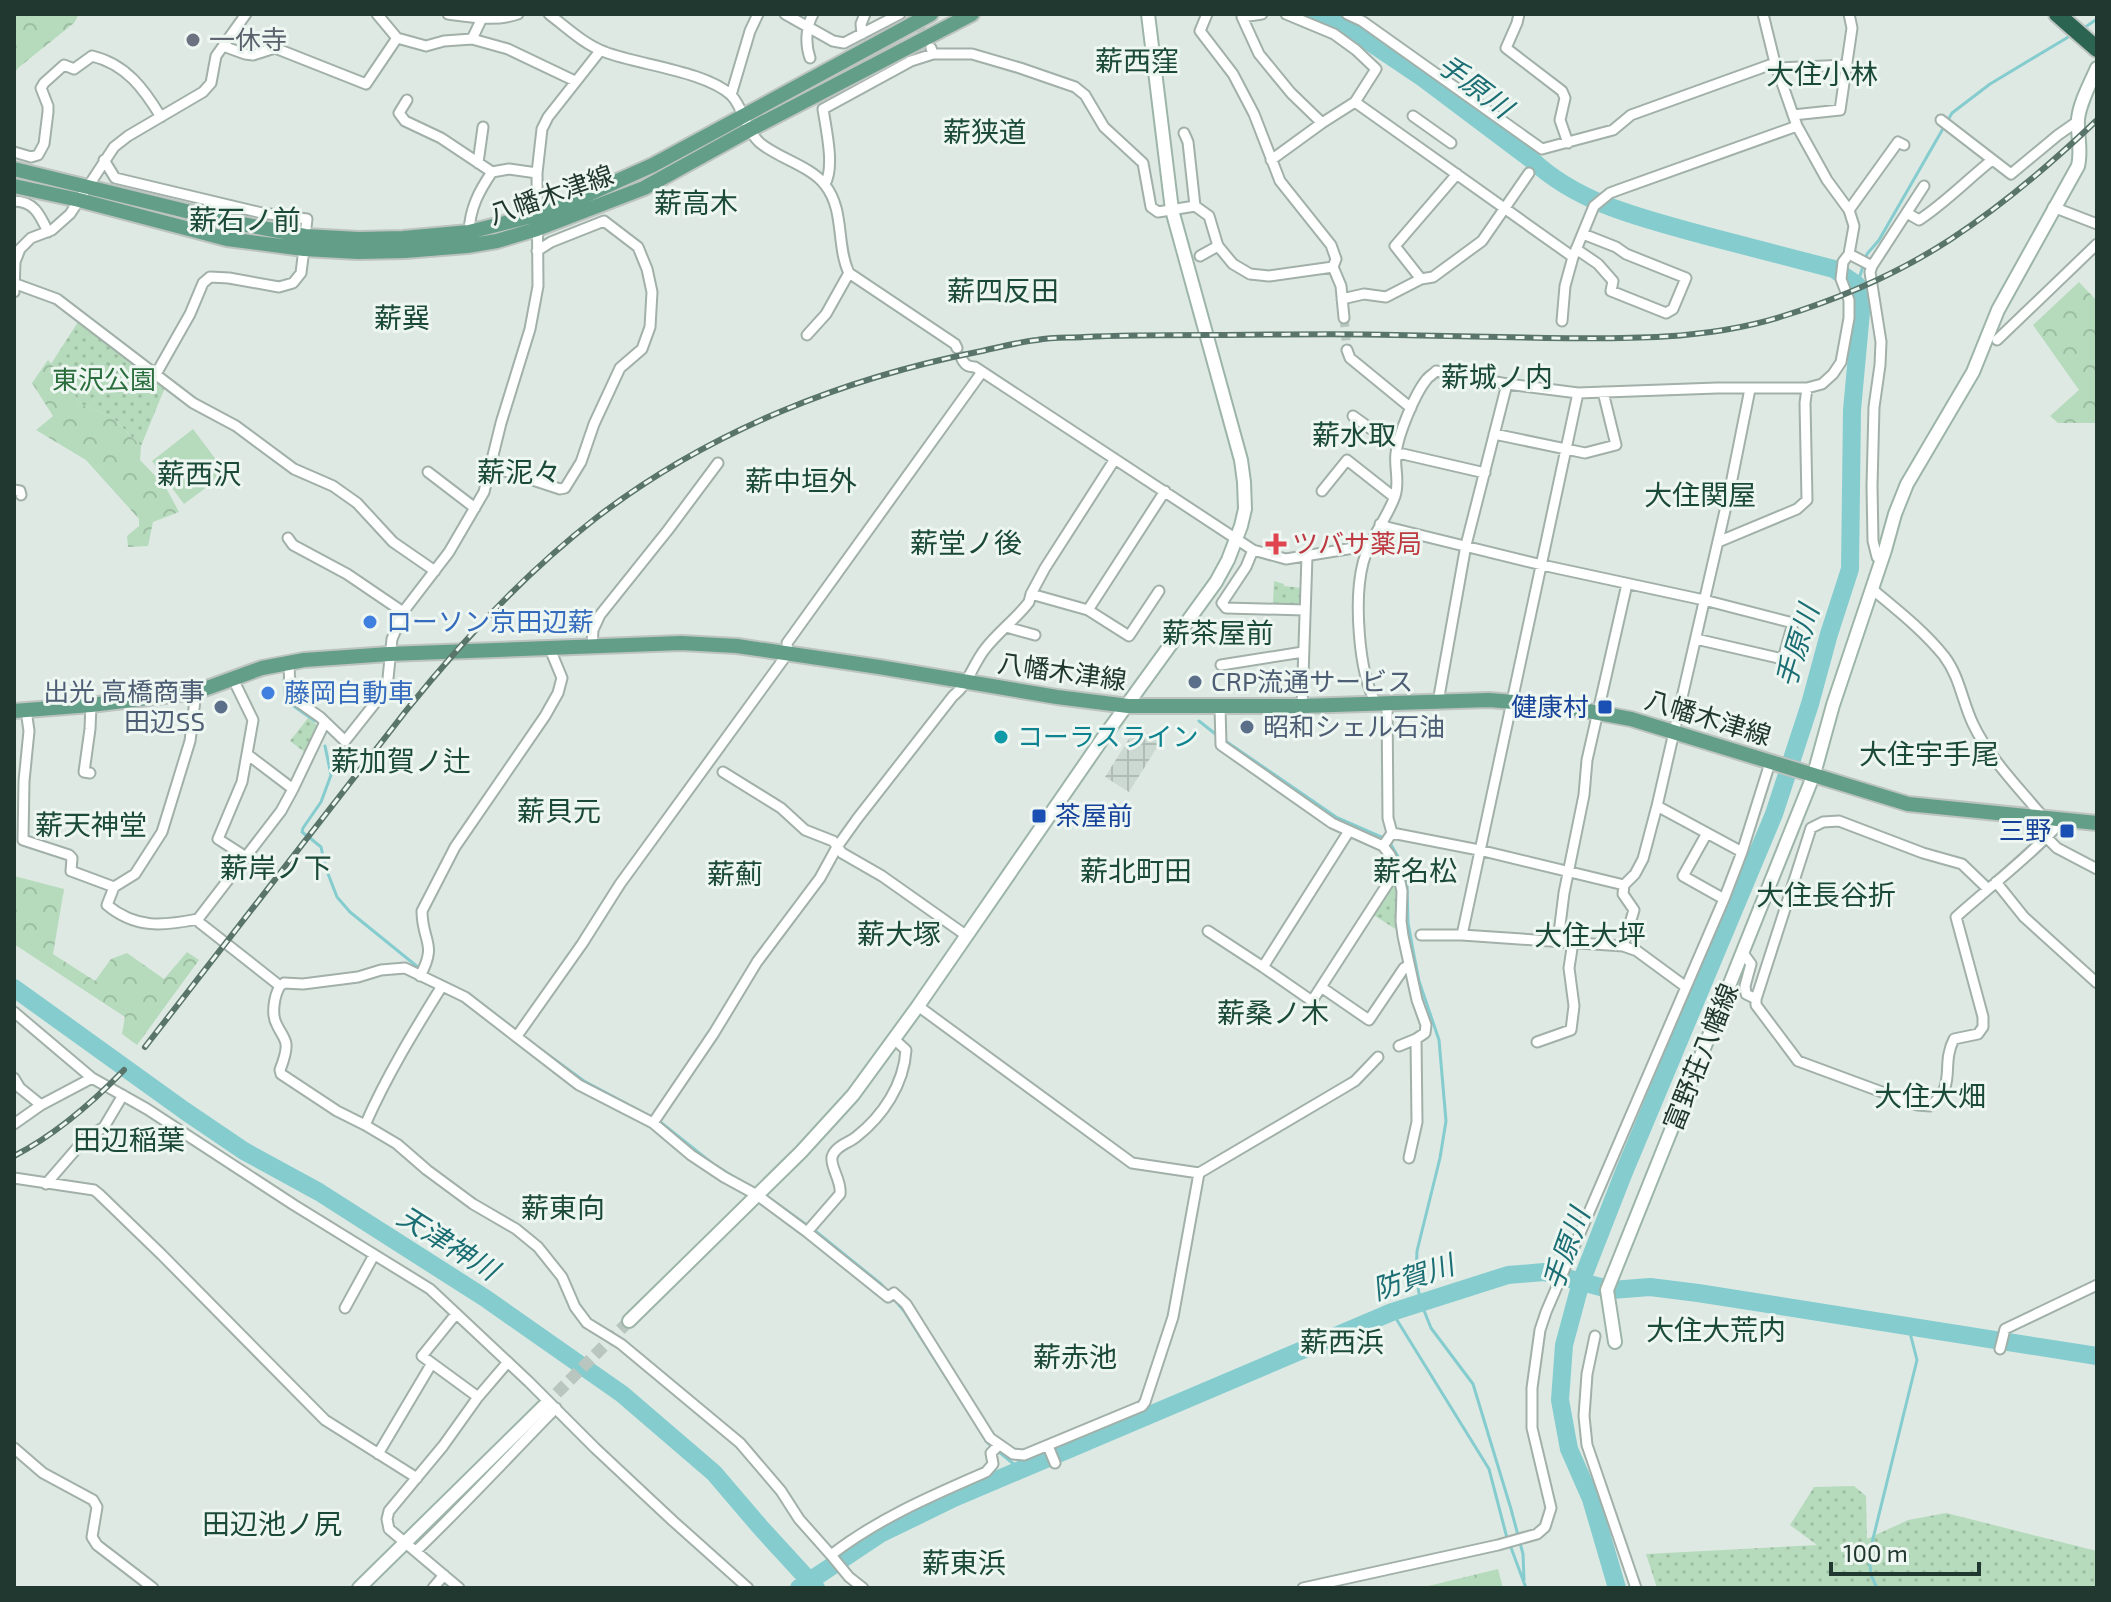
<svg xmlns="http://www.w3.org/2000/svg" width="2111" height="1602" font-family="'Exo 2','Noto Sans JP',sans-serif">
	<defs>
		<pattern id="industrial-grid" width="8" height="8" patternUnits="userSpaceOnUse" patternTransform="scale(2)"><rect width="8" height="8" fill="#ccd9d2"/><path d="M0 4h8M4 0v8" fill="none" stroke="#afbbb5"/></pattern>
		<pattern id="green-dots" width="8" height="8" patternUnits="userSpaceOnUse" patternTransform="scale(2)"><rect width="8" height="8" fill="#b6dbbc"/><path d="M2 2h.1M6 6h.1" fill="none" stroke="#9cbda2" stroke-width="1.8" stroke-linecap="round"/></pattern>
		<pattern id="forest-crowns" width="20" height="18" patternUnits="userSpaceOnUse" patternTransform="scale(2)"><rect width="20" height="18" fill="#b6dbbc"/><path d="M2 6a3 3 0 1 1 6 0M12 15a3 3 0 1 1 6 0" fill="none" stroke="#9cbda2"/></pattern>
	</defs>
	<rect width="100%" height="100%" fill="#dee9e3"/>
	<path fill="url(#industrial-grid)" d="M1137 726 1161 741 1129 792 1105 777Z"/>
	<path fill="url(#green-dots)" d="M78 322 166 385 141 446 112 417 78 403 72 389 51 364Z
		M1274 581 1284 584V586L1302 588V600L1296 605 1273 603Z
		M308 718 317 725V733L307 754 290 741Z
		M1395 877 1400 881V932L1372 914Z
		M1854 1486 1866 1496 1867 1539 1908 1520 1946 1513 2097 1551V1588H1657L1646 1554 1817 1545 1790 1525 1814 1487Z"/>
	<path fill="url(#forest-crowns)" d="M14 14H79L74 23 18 68 14 74Z
		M2079 282 2097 301V423H2058L2050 416 2079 390 2033 325Z
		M48 360 73 389 78 403 112 417 141 446 140 460 165 486 179 512 153 522 148 546 128 547 127 536 139 526V519L86 460 36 430 53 416 32 383Z
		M14 876 64 889 53 954 95 981 111 959 127 953 164 979 187 952 199 960 137 1045 122 1034 125 1017 14 944Z
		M1498 1569 1503 1588H1420Z"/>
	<path fill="#b6dbbc" d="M193 429 226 473 184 504 152 461Z"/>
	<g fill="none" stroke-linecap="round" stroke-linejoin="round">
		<path stroke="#85cccf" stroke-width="3" d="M2084 28 2097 19
			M1857 285 1867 254 1879 240 1952 113 1990 84 2070 36
			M284 680 285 700 315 721
			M1199 721 1218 736
			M1224 740 1336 817 1384 838
			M307 836 302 832 303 828 321 802 331 775 325 746
			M310 838 321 847 325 866 337 897 350 912 419 968
			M1390 843 1400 860 1407 885 1408 923 1413 950 1419 981 1439 1040 1446 1121 1440 1158 1417 1251 1416 1278 1421 1303 1431 1328 1473 1384 1511 1509 1523 1554 1524 1580
			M426 973 455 987
			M475 999 517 1031
			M529 1041 584 1081 659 1121 713 1164 742 1182
			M772 1200 808 1226
			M814 1230 881 1284 888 1292
			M893 1298 904 1311 988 1443 1021 1470
			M1392 1312 1489 1469 1507 1538
			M1510 1545 1526 1588
			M1877 1588 1871 1575 1869 1555 1917 1360 1908 1325"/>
		<path stroke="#85cccf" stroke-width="18" d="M1312 14 1347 28 1368 41 1423 78 1532 160C1579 204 1642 218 1703 235 1747 246 1790 258 1834 269L1857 285 1861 312 1852 410 1850 569 1829 634 1810 704 1774 814 1624 1172 1581 1282 1564 1345 1560 1400 1569 1449 1591 1499 1617 1588
			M14 988 185 1111 244 1151 319 1192 485 1298 622 1394 714 1473 761 1528 816 1588
			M799 1588 880 1534 954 1498 1392 1312 1508 1275 1544 1272 1612 1290 1650 1287 1698 1293 2097 1356"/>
		<path stroke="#b8c6bf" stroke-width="9" stroke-dasharray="9 4.5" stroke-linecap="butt" d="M912 14 928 43
			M1344 318 1347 350"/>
		<path stroke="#b8c6bf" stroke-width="12" stroke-dasharray="12 6" stroke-linecap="butt" d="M544 1406 629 1321"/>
		<g stroke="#a1b0a9" stroke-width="13">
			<path id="street" d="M377 14 397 38
				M448 14C470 17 496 22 518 14
				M549 14C566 27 585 45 605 52 639 65 705 71 731 95 743 107 746 130 759 142 777 158 811 166 825 185 845 210 836 246 849 273L955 344 957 348
				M785 14 833 41 844 43 900 14
				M1207 14 1200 31 1233 74 1254 114 1280 181 1331 245 1336 259 1333 267
				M1262 14 1242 17 1259 54 1291 93 1322 123 1355 102 1573 257
				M1286 14 1334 34 1356 50 1376 69 1355 102
				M1347 14 1362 21 1542 149 1613 130 1631 115 1775 63
				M1519 14 1517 23 1506 48 1562 91 1565 98 1560 120 1568 143
				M862 34 861 24 865 14
				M472 39 508 49 575 81
				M223 46 245 54 253 55 275 48 366 84 397 38 426 46 444 41 472 39 482 18
				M931 48 933 54H972L1020 68 1075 87 1085 95 1104 127 1143 163 1151 207 1158 212 1195 206 1209 216 1218 246 1233 264 1250 274 1269 276 1333 267 1341 286 1344 318
				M810 58C805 44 806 27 813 14
				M1778 68 1847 65
				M731 95 750 31 758 14
				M407 100 399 113 405 121 441 138 492 172
				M1793 115 1840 110 1852 28 1849 14
				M1413 116 1451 143
				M1941 120 2011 174 2058 135 2078 121
				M1184 133 1188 142 1195 206
				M14 152 31 157 38 155 44 144 48 112V106L41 88 44 83 64 65 74 69 92 56C126 64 144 89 161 117
				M104 160 115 178 262 213 307 219 305 236
				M1271 160 1322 123
				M478 163 483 127
				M825 184C835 167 826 129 823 109L911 61 933 54
				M14 201C34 201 40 215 48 232
				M2053 207 2097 224
				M1849 210 1898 142 1904 145
				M1907 213 1919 220C1945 203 1967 180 1992 160
				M469 232C470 208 479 191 492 172L509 169 537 173
				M1576 249 1598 264 1613 281 1611 291 1666 313 1673 309 1686 278 1626 254 1616 247 1583 234
				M1849 254 1872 266 1870 272 1881 342 1880 365 1874 407 1872 486 1873 541 1877 557 1882 561
				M1200 256 1218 246
				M1872 266 1924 186
				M1421 279 1395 246 1457 174
				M16 284 57 299 193 403 236 426 294 469 333 486 357 503 393 542 435 571
				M14 292 15 262 20 249 31 238 52 230 70 214 114 147 128 136 203 92 211 83 216 56 246 14
				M1342 299 1364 294 1386 297 1421 279 1433 277 1482 241 1529 173
				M1562 321 1565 286 1573 257 1594 206 1610 193 1618 190 1797 126
				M807 335 826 314 849 273
				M1997 340 2097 244
				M1347 350 1350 358 1411 408
				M961 357C964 364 967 367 975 367L1253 550 1286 559 1360 547 1368 550
				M156 374 190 314 203 283 210 277 229 278 279 287 293 283 301 273 304 249
				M1353 416 1385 439 1398 441
				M1494 434 1585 453 1616 445 1603 392
				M1396 456 1403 454 1485 473
				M490 466 560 489 565 488 581 462 594 424 620 368 642 349 650 327 652 292 647 269 638 247 604 221 551 242 537 251
				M428 472 475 508
				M14 490 20 491 21 495
				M1322 491 1347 460 1394 497
				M1380 524 1387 527 1542 565 1704 600 1793 623 1783 659 1696 639
				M288 538 293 545 347 574 403 612
				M1718 542 1797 509 1807 500 1805 403 1807 388
				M1253 550 1246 567 1222 603 1226 608 1305 610
				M1872 589C1897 610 1923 630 1944 656 1960 677 1962 701 1973 724 1989 758 2019 788 2043 817
				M1031 594 1088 610 1129 636 1159 591
				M1088 610 1165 491
				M1006 627 1035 635
				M592 646 593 630 600 615 668 530 718 463
				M289 663 290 694 293 698 320 717 345 741 387 688 392 639 403 612 449 552 484 492 501 423 530 329 538 286 537 173 542 129 548 117 600 51
				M1221 665 1303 652
				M196 692 190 741 162 832 135 874 114 887 107 905C136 929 163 926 198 919L281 811 293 789 247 754 253 720 233 679
				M1438 702 1466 545 1507 384
				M1376 703C1358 672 1354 598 1363 563 1369 539 1387 519 1395 496 1400 481 1394 468 1396 453 1398 435 1415 393 1427 379 1427 378 1436 372 1436 371L1507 384 1578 393 1717 388H1807L1822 384 1833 374 1841 362 1849 318V300L1841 279 1843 262 1849 254 1854 226 1849 210 1827 180 1797 126 1775 63 1763 14
				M1302 706 1307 556
				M1220 707 1221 745 1332 823 1383 846 1390 855 1398 873 1402 891 1401 921 1403 936 1417 1000 1426 1025 1425 1033 1416 1039 1399 1046
				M26 710 29 731 24 781 23 840 69 855 72 858 71 871 114 887
				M723 772 781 808 805 830 833 841 842 853 882 876 967 936
				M90 773 84 772 90 729 91 705
				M293 789 325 722
				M1657 806 1742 852
				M1349 831 1263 967 1312 1001 1392 877 1398 873
				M1392 833 1479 850 1624 885
				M1707 833 1683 876 1724 899
				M2047 838 2057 848 2097 869
				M1383 846 1392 833 1388 818 1387 702
				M246 857 218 839 242 782 247 754
				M1996 882 2024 917 2097 983
				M1988 889 1962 864 1923 853 1839 821 1823 822 1811 828 1756 999V1005L1798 1061 1917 1105 1930 1106C1958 1085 1940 1066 1954 1039L1978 1034 1983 1027V1017L1956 917C1992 885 2031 855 2063 820
				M198 919 200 923 280 986
				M1208 931 1263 967
				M1421 935H1462L1623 946 1637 951 1686 987
				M1462 935 1578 393
				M1558 941 1564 893 1584 795 1587 760 1627 584
				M1623 946 1634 910 1623 894 1624 885 1635 874 1643 859 1657 806 1730 489 1750 389
				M1743 953 1751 964 1745 986 1746 994 1756 999
				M420 976C438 943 422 942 422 911L455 847 545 716 558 693 562 678 550 649
				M280 986 284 983 303 984 358 977 381 970 405 968 465 997 579 1085 653 1123 691 1155 724 1177 757 1195 807 1232 888 1297 894 1293 906 1304 990 1438 1013 1454 1024 1455 1142 1406 1145 1402 1173 1317 1199 1173
				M280 986C274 996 271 1015 277 1025 280 1032 285 1037 286 1044 287 1052 283 1062 280 1070L281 1074 337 1111 365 1125 397 1144 427 1170 473 1204 516 1229 538 1247 562 1277 575 1307 587 1323 621 1344 740 1443 781 1491 799 1519 831 1555C879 1518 931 1496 986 1472L993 1464 991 1453 999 1445
				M1321 987 1369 1020 1404 968 1409 965
				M918 1006 1132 1163 1199 1173 1345 1087 1355 1081 1378 1057
				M14 1012 92 1078 147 1109 294 1205 430 1289 529 1382 595 1448 673 1521 748 1588
				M517 1036 582 944 620 884 788 653 787 643 982 372
				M1537 1042 1571 1030 1574 1006 1569 968 1573 942
				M14 1078 20 1088 41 1105
				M653 1123 714 1033 757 962 820 878 837 847 857 819 953 696C968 685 973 664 985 649 998 632 1016 619 1029 602L1031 594 1045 568 1115 459
				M14 1124 41 1105 92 1078
				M365 1125C387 1075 414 1031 442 986
				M1409 1158 1417 1122 1416 1039
				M14 1178 94 1190 99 1194 162 1255 325 1420 417 1478
				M46 1184 84 1140 104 1127 123 1095
				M807 1232 840 1194C842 1181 830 1167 832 1157 835 1146 849 1143 856 1137 883 1116 904 1084 906 1050L894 1039
				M345 1308 374 1255
				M456 1314 422 1356 478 1397
				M1595 1336 1587 1374 1584 1416 1587 1445 1636 1588
				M2000 1349 2005 1329 2097 1285
				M1048 1446 1055 1463
				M14 1448 43 1473 93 1500 97 1507 92 1537 97 1545 153 1588
				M378 1454 432 1363
				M416 1551C464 1505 509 1456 556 1408
				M831 1555 849 1577 863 1588
				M433 1588 444 1575
				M459 1588 389 1529 387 1519 389 1511 443 1446 478 1397 508 1362
				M1303 1588 1498 1545 1537 1534 1545 1527 1551 1508 1532 1428V1388L1540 1330 1546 1312 1724 899 1742 852 1770 763"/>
		</g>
		<g stroke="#9db5a9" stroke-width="16">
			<path id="secondary" d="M629 1321 801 1152 853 1095 918 1006 1103 738 1216 582 1228 560 1241 526 1245 509 1244 482 1241 460 1172 210 1148 14
				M1615 1342 1607 1290 1814 774 1833 705 1885 550 1895 514 1907 484 1973 372 1998 310 2078 166C2082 150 2077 135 2078 119 2080 102 2090 84 2097 68
				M359 1588 544 1406"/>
		</g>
		<g stroke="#bcc3c1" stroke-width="18">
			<path id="primary" d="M14 169 231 222 305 236 359 239 403 238 469 232 536 215 584 196 653 165 931 14
				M14 186 79 200 227 239 304 249 358 252 405 251 467 246 497 241 537 229 644 188 751 129 972 14
				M14 711 91 705 196 692 262 668 304 660 389 654 681 643 737 646 879 667 1057 697 1128 706H1302L1489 700 1561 706 1631 719 1908 804 2097 823"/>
		</g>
		<g stroke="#bcc3c1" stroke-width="20">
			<path id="highway" d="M2057 14 2097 49"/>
		</g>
		<use href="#street" stroke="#fff" stroke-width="9"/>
		<use href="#secondary" stroke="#fff" stroke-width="12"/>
		<use href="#primary" stroke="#639e88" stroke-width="14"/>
		<use href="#highway" stroke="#2c6452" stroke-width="16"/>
		<g stroke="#59746a" stroke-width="6">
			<path id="rail" d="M145 1047 405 712C462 641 524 574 596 518 709 431 844 378 982 351 1000 347 1019 342 1037 340 1053 337 1069 338 1084 337 1125 335 1166 335 1207 335 1270 335 1333 333 1395 335 1446 336 1496 337 1546 338 1624 339 1705 340 1780 317 1839 299 1899 273 1951 239 2003 205 2052 163 2097 120
				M14 1156C55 1135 92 1103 124 1070"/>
		</g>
		<use href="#rail" stroke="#eef6f1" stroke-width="3" stroke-dasharray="9" stroke-linecap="butt"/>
	</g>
	<circle fill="#6b7280" stroke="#eef6f1" stroke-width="3" cx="193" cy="40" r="8"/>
	<path fill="#e0444e" stroke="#eef6f1" stroke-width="3" d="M1272 532h8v8h8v8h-8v8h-8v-8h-8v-8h8z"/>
	<g fill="#3f7fe0" stroke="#eef6f1" stroke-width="3">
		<circle cx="370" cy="622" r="8"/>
		<circle cx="268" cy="693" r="8"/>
	</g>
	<g fill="#5c6f8a" stroke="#eef6f1" stroke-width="3">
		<circle cx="1195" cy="682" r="8"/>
		<circle cx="221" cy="707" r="8"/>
		<circle cx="1247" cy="727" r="8"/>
	</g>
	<g fill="#1a4fb4" stroke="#eef6f1" stroke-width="3">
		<rect x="1597" y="699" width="16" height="16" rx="4"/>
		<rect x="1031" y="808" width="16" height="16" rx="4"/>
		<rect x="2059" y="823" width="16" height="16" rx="4"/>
	</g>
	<circle fill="#0f9aa8" stroke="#eef6f1" stroke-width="3" cx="1001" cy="737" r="8"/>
	<g text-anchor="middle" stroke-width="6" stroke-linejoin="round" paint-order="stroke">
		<g font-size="26" fill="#5b616d" stroke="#eef6f1" text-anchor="start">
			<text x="209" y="49">一休寺</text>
		</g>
		<g font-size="26" fill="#20382f" stroke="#eef6f1">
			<text transform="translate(551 195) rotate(-19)" y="9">八幡木津線</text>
			<text transform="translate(1062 672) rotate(8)" y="9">八幡木津線</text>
			<text transform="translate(1708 718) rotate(17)" y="9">八幡木津線</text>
			<text transform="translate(1701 1057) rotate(-68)" y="9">富野荘八幡線</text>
		</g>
		<g font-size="26" fill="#2b6e3d" stroke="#eef6f1">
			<text x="104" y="389">東沢公園</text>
		</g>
		<g font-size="26" fill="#be3a42" stroke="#eef6f1" text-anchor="start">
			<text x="1292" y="553">ツバサ薬局</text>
		</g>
		<g font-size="26" fill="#366cbe" stroke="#eef6f1" text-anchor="start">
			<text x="386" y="631">ローソン京田辺薪</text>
			<text x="284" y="702">藤岡自動車</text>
		</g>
		<g font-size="26" fill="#4e5e75" stroke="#eef6f1" text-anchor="start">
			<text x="1211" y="691">CRP流通サービス</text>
			<text x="205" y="701" text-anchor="end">出光 高橋商事<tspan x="205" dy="30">田辺SS</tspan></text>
			<text x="1263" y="736">昭和シェル石油</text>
		</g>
		<g font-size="26" fill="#164399" stroke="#eef6f1" text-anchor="end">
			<text x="1589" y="716">健康村</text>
			<text x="1055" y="825" text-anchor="start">茶屋前</text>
			<text x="2051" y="840">三野</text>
		</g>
		<g font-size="26" fill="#0d838f" stroke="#eef6f1" text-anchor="start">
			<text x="1017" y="746">コーラスライン</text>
		</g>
		<g font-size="28" fill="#1c4a39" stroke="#eef6f1">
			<text x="1137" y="71">薪西窪</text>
			<text x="1822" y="84">大住小林</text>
			<text x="985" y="142">薪狭道</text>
			<text x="696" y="213">薪高木</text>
			<text x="245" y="230">薪石ノ前</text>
			<text x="1003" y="301">薪四反田</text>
			<text x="402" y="328">薪巽</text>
			<text x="1497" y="387">薪城ノ内</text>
			<text x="1354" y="445">薪水取</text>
			<text x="519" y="482">薪泥々</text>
			<text x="199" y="484">薪西沢</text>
			<text x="801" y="491">薪中垣外</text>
			<text x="1700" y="505">大住関屋</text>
			<text x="966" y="553">薪堂ノ後</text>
			<text x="1218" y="643">薪茶屋前</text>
			<text x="1929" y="764">大住宇手尾</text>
			<text x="401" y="771">薪加賀ノ辻</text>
			<text x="559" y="821">薪貝元</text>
			<text x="91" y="835">薪天神堂</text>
			<text x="276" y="878">薪岸ノ下</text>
			<text x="1136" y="881">薪北町田</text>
			<text x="1415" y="881">薪名松</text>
			<text x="735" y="884">薪薊</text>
			<text x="1826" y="905">大住長谷折</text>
			<text x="899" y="944">薪大塚</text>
			<text x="1590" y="945">大住大坪</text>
			<text x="1273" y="1023">薪桑ノ木</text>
			<text x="1930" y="1106">大住大畑</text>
			<text x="129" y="1150">田辺稲葉</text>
			<text x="563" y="1218">薪東向</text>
			<text x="1716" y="1340">大住大荒内</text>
			<text x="1342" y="1352">薪西浜</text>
			<text x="1075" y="1367">薪赤池</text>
			<text x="272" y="1534">田辺池ノ尻</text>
			<text x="964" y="1573">薪東浜</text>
		</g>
		<g font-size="28" font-style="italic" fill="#1b6e73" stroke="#eef6f1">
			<text transform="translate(1475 86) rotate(37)" y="10">手原川</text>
			<text transform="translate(1797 646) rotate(-73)" y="10">手原川</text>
			<text transform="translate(448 1243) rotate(32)" y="10">天津神川</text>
			<text transform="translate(1566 1249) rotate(-70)" y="10">手原川</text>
			<text transform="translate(1413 1277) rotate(-19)" y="10">防賀川</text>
		</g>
	</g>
	<rect width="2111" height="1602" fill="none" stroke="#20382f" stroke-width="32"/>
	<path d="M1831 1562v12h148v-12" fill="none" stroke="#20382f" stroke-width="4"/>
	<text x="1843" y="1562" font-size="24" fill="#20382f" stroke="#eef6f1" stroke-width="6" paint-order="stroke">100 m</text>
</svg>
